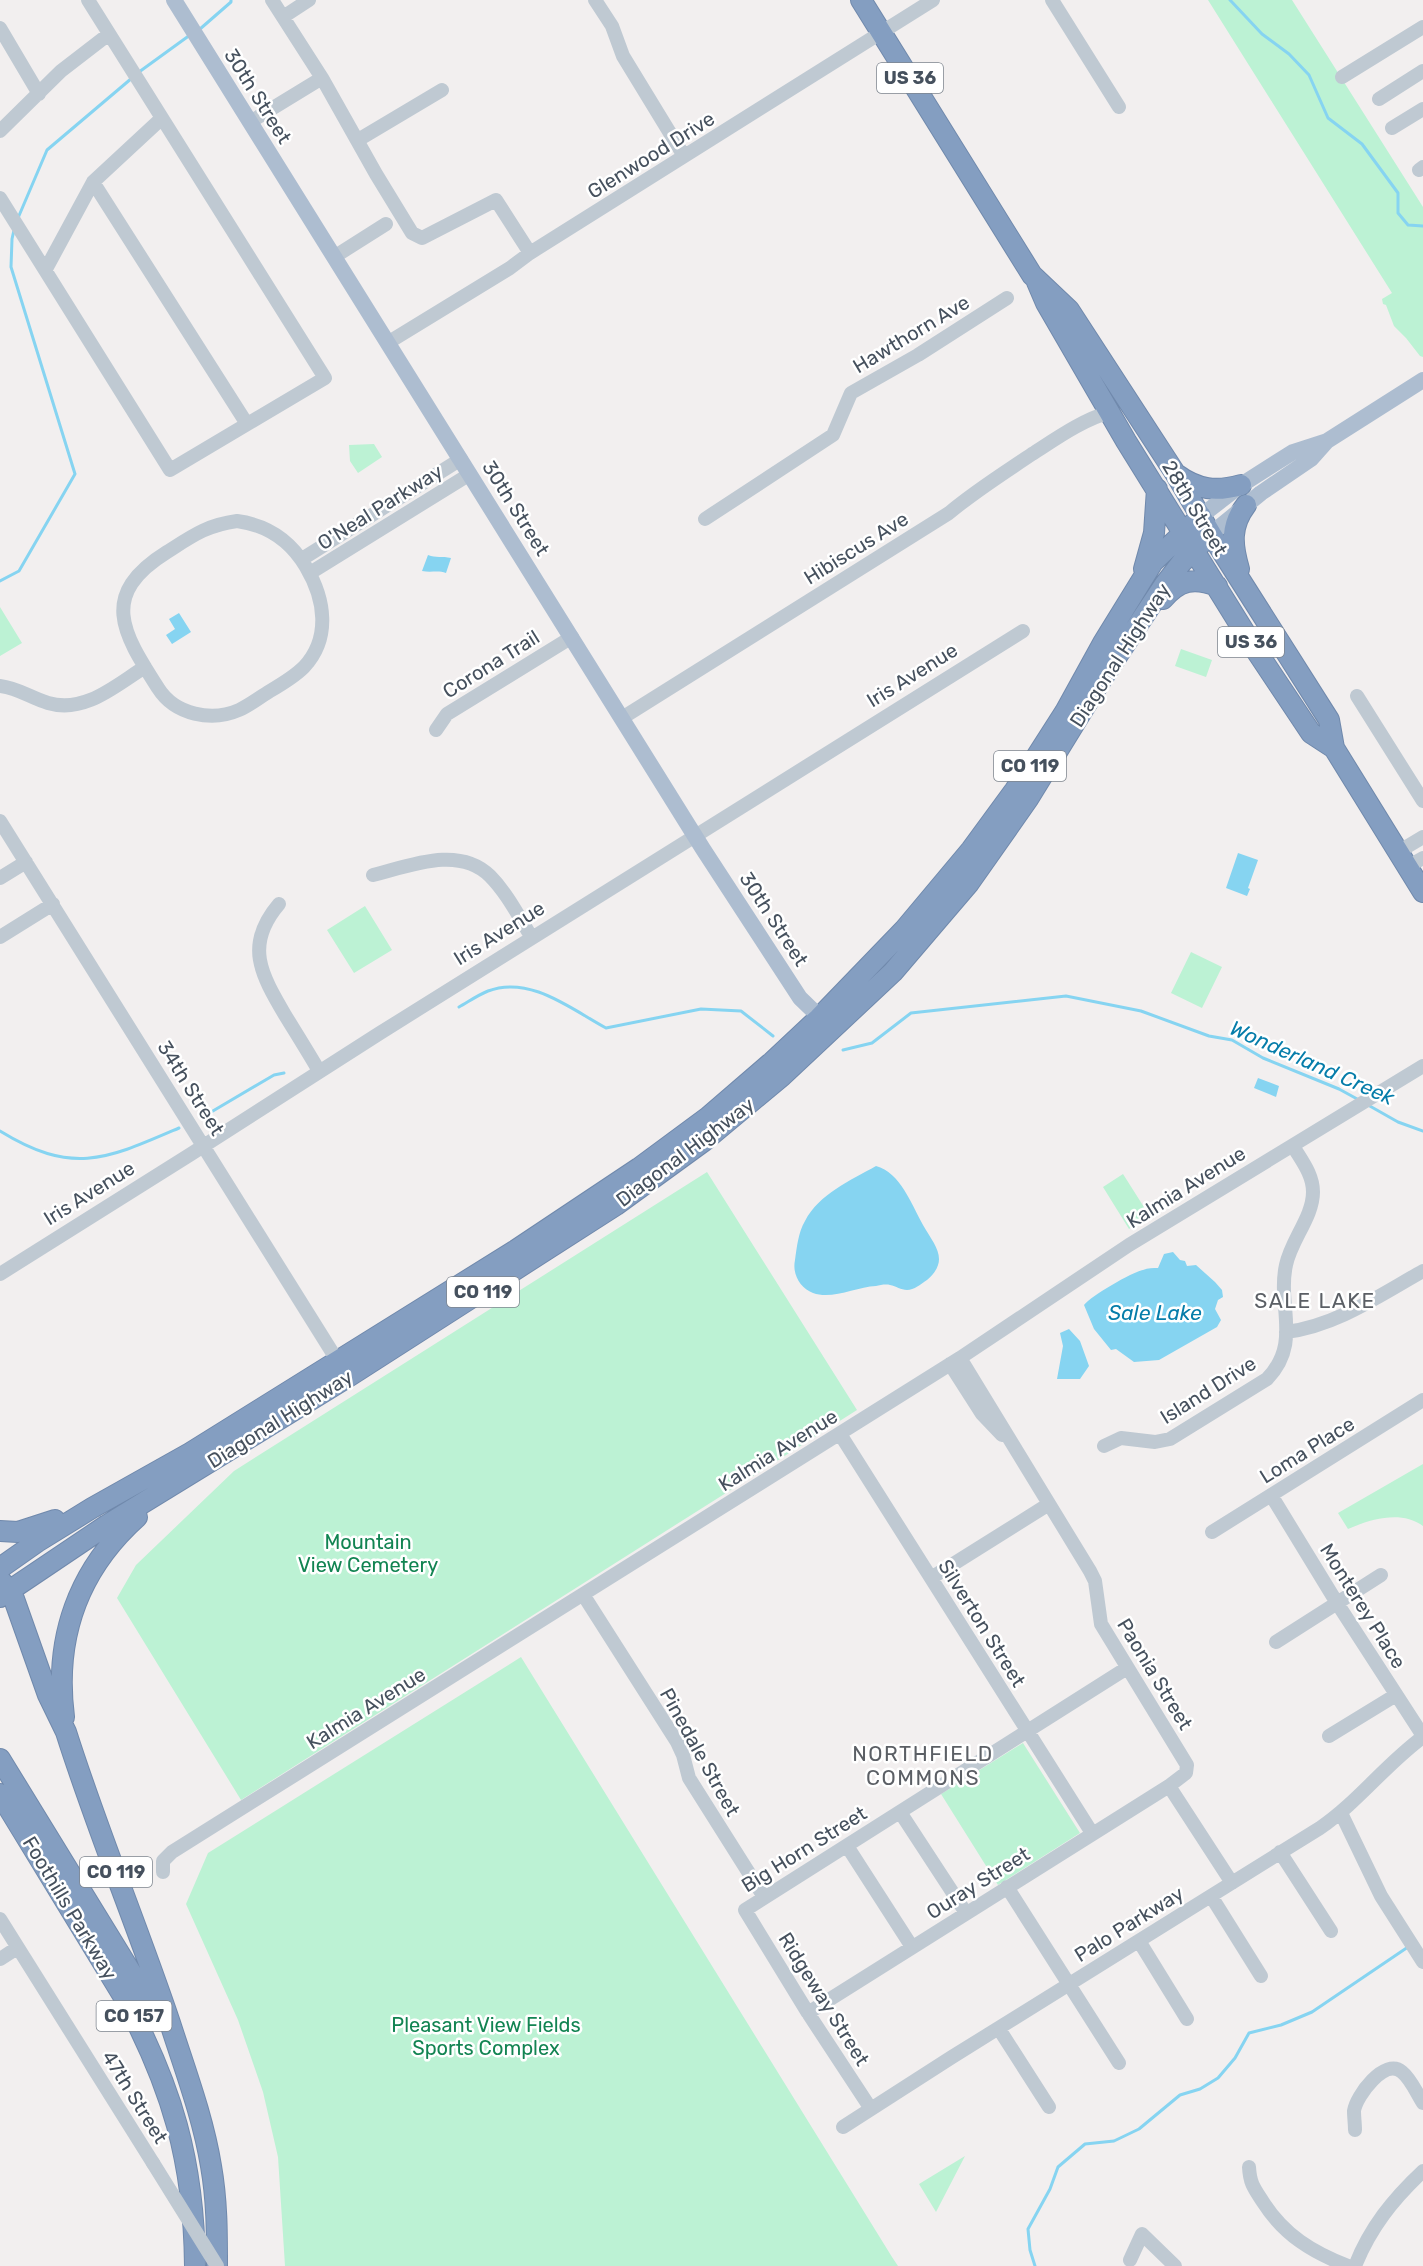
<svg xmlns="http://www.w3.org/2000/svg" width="1423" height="2266" font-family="Rubik,sans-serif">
	<rect width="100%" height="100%" fill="#f2efef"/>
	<path fill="#bcf2d4" d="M1208 0H1292L1423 207V357L1420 356 1406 338 1394 326 1386 305 1383 304 1382 299 1392 293Z
		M374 444 382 457 358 473 350 461 349 445Z
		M0 607 22 643 0 656Z
		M1181 649 1212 660 1206 677 1175 666Z
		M365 906 392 950 354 973 327 930Z
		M1191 952 1222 967 1202 1008 1171 993Z
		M707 1172 857 1410 241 1800 117 1598 136 1565 234 1471Z
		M1123 1174 1149 1215 1129 1229 1103 1187Z
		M1423 1464V1526C1401 1510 1371 1519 1348 1529L1338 1513Z
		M521 1657 892 2257 898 2266H285L278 2157 263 2092 238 2020 186 1904 208 1853Z
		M1023 1743 1080 1833 998 1885 941 1794Z
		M965 2156 936 2212 919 2184Z"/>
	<path fill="#86d4f1" d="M428 555C436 558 442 556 451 558L446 573C438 570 431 573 422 571Z
		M179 613 191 632 172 644 166 635 175 629 169 619Z
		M1238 853 1258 860 1248 888 1250 889 1247 896 1226 888Z
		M1258 1078 1279 1086 1276 1097 1254 1088Z
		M876 1166C900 1172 912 1205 923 1225 935 1246 950 1260 927 1280 921 1284 914 1290 907 1290 901 1290 896 1286 890 1285 886 1284 880 1285 876 1286 856 1287 832 1300 813 1293 800 1288 792 1274 795 1260 797 1247 798 1233 805 1221 819 1194 851 1180 876 1166Z
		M1173 1252 1180 1260 1185 1261 1187 1266 1196 1265 1215 1282 1222 1290 1223 1297 1218 1300 1215 1309 1221 1320 1217 1327 1159 1360 1134 1362 1116 1349 1111 1350 1094 1329 1084 1305C1091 1296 1132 1272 1143 1270 1148 1268 1153 1268 1158 1268L1164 1254Z
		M1069 1329 1080 1341 1089 1366 1080 1379H1057L1063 1346 1060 1333Z"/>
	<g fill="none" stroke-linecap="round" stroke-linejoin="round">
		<path stroke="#86d4f1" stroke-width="3" d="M1230 0 1262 34 1289 54 1309 75 1328 118 1362 144 1398 193V213L1408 225 1423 226
			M200 29 231 2V0
			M139 72 190 35
			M18 218 47 150 132 78
			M0 581 19 571 75 474 11 267 12 239 14 230
			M459 1007C468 1002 478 995 488 991 530 975 571 1009 606 1028L701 1009 741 1011 773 1036
			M843 1050 872 1043 911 1013 1066 996 1141 1011 1209 1036 1232 1040 1263 1058 1339 1089 1359 1100
			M1368 1105 1398 1122 1423 1131
			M201 1118 274 1075 284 1073
			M0 1131C73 1176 107 1159 179 1128
			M1035 2266 1030 2250 1028 2229 1050 2189 1058 2167 1085 2144 1114 2141 1139 2129 1180 2095 1200 2089 1218 2078 1235 2058 1249 2033 1281 2025 1312 2012 1408 1947"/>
		<g stroke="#7089ac" stroke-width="22">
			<path id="highway" d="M861 0 1032 275 1069 310 1175 473 1211 534 1329 720 1334 748 1423 892
				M1037 282 1046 303 1126 441 1255 649 1311 733 1334 748
				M1176 474C1198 490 1216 492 1241 485
				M1144 569 1154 533 1157 489
				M1239 569C1232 545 1230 526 1246 505
				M1163 599C1179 580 1194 577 1217 586
				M0 1531 18 1532 55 1520
				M0 1568 37 1542 92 1508 190 1453 516 1250 639 1168 708 1117 772 1062 819 1018 904 930 971 850 1015 790 1065 712 1103 643 1153 562 1201 516
				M2 1582 14 1599 48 1695 66 1732C97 1830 137 1925 170 2023 185 2070 203 2117 211 2166 217 2200 217 2232 217 2266
				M0 1597 107 1525 348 1377 616 1205 704 1141 782 1076 893 972 969 883 1028 799 1100 682 1165 584 1182 562 1211 534
				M64 1717C54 1638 78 1570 137 1517
				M0 1759 159 2018
				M0 1794 122 1994C172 2086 194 2161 195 2266"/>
		</g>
		<path stroke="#bfc9d2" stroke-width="14" d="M272 0 322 78 376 174 412 233 422 238 496 200 530 253
			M595 0 612 26 623 56 684 156
			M1052 0 1119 107
			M283 17 309 0
			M0 28 39 94
			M1342 77 1423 27
			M1379 99 1423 71
			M250 122 322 78
			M1392 128 1423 109
			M0 131 61 71 109 34
			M358 140 442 90
			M1419 170 1423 167
			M93 182 247 424
			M0 198 170 470 325 378 88 0
			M334 257 386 224
			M46 269 93 182 162 118
			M389 342 510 268 530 253 933 0
			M705 519 833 435 851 393 918 355 1007 298
			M237 521C267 525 290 540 306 567 325 599 331 638 304 667 294 677 282 684 270 691 260 697 250 705 239 710 212 722 175 715 158 688 123 633 98 595 167 552 192 536 207 525 237 521Z
			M302 559 461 459
			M310 573 470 474
			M0 686C18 688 31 698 48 703 85 714 116 685 145 667
			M1357 696 1423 801
			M622 718 949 513C975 491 1004 473 1032 454 1057 438 1082 420 1110 412
			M436 730 447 714 572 637
			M0 821 342 1368
			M1398 852 1423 837
			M1407 867 1423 858
			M373 875C409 866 459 845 490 876 507 893 519 917 532 938
			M0 878 26 862
			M279 904C244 945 261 974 285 1015 296 1033 308 1052 319 1071
			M0 937 53 904
			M0 1274 191 1154 380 1033 1023 631
			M1286 1332C1336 1326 1380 1295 1423 1271
			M960 1358 1090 1571 1095 1581 1101 1624 1187 1765 1186 1773 1169 1786 1232 1883
			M950 1364 982 1414 1002 1435
			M840 1434 1092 1833
			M1104 1446 1121 1438 1155 1442 1170 1439 1267 1379C1302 1343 1277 1306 1286 1265 1291 1240 1313 1217 1313 1192 1313 1174 1301 1160 1293 1146
			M1271 1495 1337 1603 1423 1736
			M1212 1532 1423 1400
			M931 1578 1049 1504
			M584 1596 677 1742 683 1755 689 1778 764 1897
			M1276 1642 1381 1575
			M1329 1736 1396 1695
			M900 1812 966 1913
			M1341 1813 1381 1896 1423 1962
			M847 1846 912 1947
			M1280 1852 1331 1931
			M163 1872V1861L172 1852 960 1358 1129 1245 1423 1066
			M1007 1887 1119 2063
			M1211 1896 1261 1976
			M0 1919 153 2163
			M1139 1941 1187 2019
			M0 1959 17 1948
			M808 2013 1169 1786
			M999 2029 1049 2107
			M871 2109 808 2013 745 1910 1127 1668
			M843 2127 952 2057 1320 1828C1358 1802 1386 1764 1423 1737
			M1355 2130C1355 2124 1354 2117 1354 2111 1356 2096 1385 2057 1402 2072 1411 2079 1417 2094 1423 2103
			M1249 2167C1250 2184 1254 2188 1263 2202 1284 2235 1312 2252 1348 2266
			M1130 2260 1142 2234 1175 2266
			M1355 2266C1370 2228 1393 2199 1423 2171"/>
		<path stroke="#adbdd0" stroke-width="16" d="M174 0 703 849 800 998 828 1025
			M1201 516 1241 485 1293 452 1327 441 1423 380
			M1211 534 1261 493 1311 459 1327 441"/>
		<use href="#highway" stroke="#849ec1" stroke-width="20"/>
		<path stroke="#bfc9d2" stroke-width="14" d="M153 2163 217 2266"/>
	</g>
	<g text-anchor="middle" stroke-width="5" stroke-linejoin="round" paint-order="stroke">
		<g fill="#fff" stroke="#7e858e" stroke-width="1.5">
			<rect x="877" y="63" width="66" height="30" rx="4.5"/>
			<rect x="1218" y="627" width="66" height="30" rx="4.5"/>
			<rect x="994" y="751" width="72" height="30" rx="4.5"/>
			<rect x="447" y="1277" width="72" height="30" rx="4.5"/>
			<rect x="80" y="1857" width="72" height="30" rx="4.5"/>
			<rect x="96.5" y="2001" width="75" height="30" rx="4.5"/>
		</g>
		<g font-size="18" font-weight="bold" fill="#46515e">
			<text x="910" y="84">US 36</text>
			<text x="1251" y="648">US 36</text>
			<text x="1030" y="772">CO 119</text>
			<text x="483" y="1298">CO 119</text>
			<text x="116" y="1878">CO 119</text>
			<text x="134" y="2022">CO 157</text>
		</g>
		<g font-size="20" fill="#46515e" stroke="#fff">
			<text transform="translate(258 96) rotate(58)" y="7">30th Street</text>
			<text transform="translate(651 155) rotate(-32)" y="7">Glenwood Drive</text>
			<text transform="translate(911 334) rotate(-31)" y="7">Hawthorn Ave</text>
			<text transform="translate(380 507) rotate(-32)" y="7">O'Neal Parkway</text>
			<text transform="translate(516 508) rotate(58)" y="7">30th Street</text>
			<text transform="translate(1195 508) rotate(59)" y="7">28th Street</text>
			<text transform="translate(856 548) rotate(-32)" y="7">Hibiscus Ave</text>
			<text transform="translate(1120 655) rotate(-57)" y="7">Diagonal Highway</text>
			<text transform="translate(491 664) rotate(-32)" y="7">Corona Trail</text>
			<text transform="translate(912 675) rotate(-32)" y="7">Iris Avenue</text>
			<text transform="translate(774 919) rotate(57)" y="7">30th Street</text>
			<text transform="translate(499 933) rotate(-32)" y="7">Iris Avenue</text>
			<text transform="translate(191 1088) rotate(58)" y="7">34th Street</text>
			<text transform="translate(685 1152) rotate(-37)" y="7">Diagonal Highway</text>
			<text transform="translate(1186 1187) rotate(-32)" y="7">Kalmia Avenue</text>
			<text transform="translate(89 1193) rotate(-32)" y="7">Iris Avenue</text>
			<text transform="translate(1208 1390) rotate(-32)" y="7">Island Drive</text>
			<text transform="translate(280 1419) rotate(-32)" y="7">Diagonal Highway</text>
			<text transform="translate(778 1450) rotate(-32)" y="7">Kalmia Avenue</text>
			<text transform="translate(1307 1450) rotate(-32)" y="7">Loma Place</text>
			<text transform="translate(1363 1606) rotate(58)" y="7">Monterey Place</text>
			<text transform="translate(982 1623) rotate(58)" y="7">Silverton Street</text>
			<text transform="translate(1155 1674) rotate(59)" y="7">Paonia Street</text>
			<text transform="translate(366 1708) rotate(-32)" y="7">Kalmia Avenue</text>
			<text transform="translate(700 1752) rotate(61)" y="7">Pinedale Street</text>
			<text transform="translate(804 1849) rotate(-32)" y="7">Big Horn Street</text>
			<text transform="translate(978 1883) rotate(-32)" y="7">Ouray Street</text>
			<text transform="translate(70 1908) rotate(59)" y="7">Foothills Parkway</text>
			<text transform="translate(1129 1924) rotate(-32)" y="7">Palo Parkway</text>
			<text transform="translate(824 1999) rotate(58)" y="7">Ridgeway Street</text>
			<text transform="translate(135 2097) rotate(58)" y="7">47th Street</text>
		</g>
		<g font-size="20" fill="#128452" stroke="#fff">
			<text x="368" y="1549">Mountain<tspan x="368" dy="23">View Cemetery</tspan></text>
			<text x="486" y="2032">Pleasant View Fields<tspan x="486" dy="23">Sports Complex</tspan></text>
		</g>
		<g font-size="21" font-style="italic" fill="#067daa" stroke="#fff">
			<text transform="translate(1312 1063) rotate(24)" y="7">Wonderland Creek</text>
			<text x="1155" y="1320">Sale Lake</text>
		</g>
		<g font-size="21" letter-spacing="1.5" fill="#5b5f65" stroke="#fff">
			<text x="1315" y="1308">SALE LAKE</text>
			<text x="923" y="1761">NORTHFIELD<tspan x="923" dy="24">COMMONS</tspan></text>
		</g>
	</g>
</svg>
